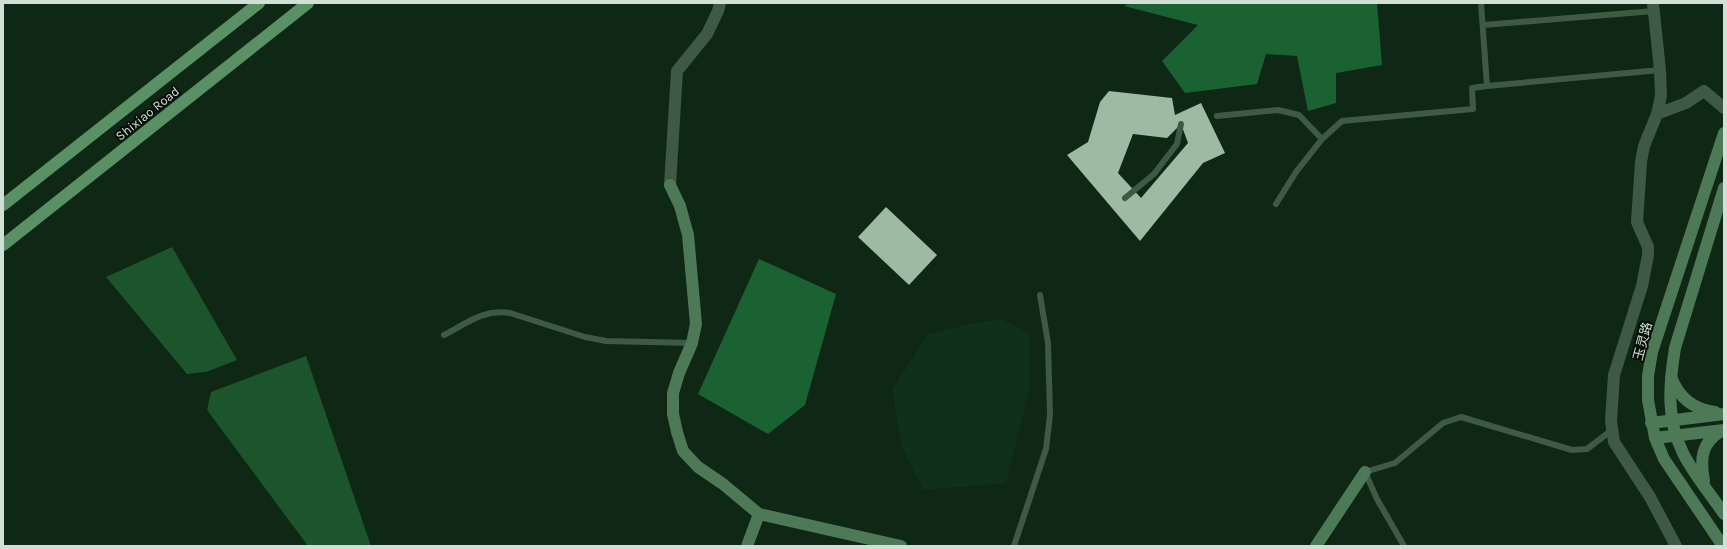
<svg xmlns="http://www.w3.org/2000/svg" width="1727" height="549" font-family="Karla,'Noto Sans SC',sans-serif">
	<rect width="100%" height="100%" fill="#0f2715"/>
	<path fill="#103019" d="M1002 319 1029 334V391L1006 483 923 490 902 447 892 390 928 334 970 324Z"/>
	<path fill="#1c542c" d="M172 247 237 360 206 372 187 374 106 277Z
		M306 356 371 546H308L207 410 211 392Z"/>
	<path fill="#1b6232" d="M1129 3H1377L1382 65 1336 73V103L1308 111 1297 56 1266 54 1257 84 1185 93 1162 61 1198 25 1124 6Z
		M759 259 836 294 805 405 768 434 698 394Z"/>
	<path fill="#9dbaa2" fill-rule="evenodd" d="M1109 91 1172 98 1175 115 1201 103 1225 153 1203 163 1140 241 1067 155 1088 142 1100 102ZM1181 124 1188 143 1141 198 1118 173 1133 134 1167 138Z
		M886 207 937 255 909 285 858 237Z"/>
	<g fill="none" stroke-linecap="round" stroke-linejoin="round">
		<path stroke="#3f5a44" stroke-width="6" d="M1483 25 1654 11
			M1487 86 1660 70
			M1217 116 1278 110 1299 115 1322 139
			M1125 198 1154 174 1177 144 1181 124
			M1276 204 1296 172 1322 139 1342 121 1473 109 1472 88 1487 86 1481 3
			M444 335C467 323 483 309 510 313L585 337 606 341 692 343
			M1014 546 1046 449 1050 415 1048 343 1040 295
			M1404 546 1377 499 1365 472 1395 463 1443 423 1461 417 1572 450 1587 449 1612 430"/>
		<path stroke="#3f5a44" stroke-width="12" d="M1653 3 1660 70 1661 96 1657 114 1644 146 1641 162 1637 222 1648 247V255L1642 286 1614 375 1611 421 1614 442 1650 497 1676 546
			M1657 114 1686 103 1704 91 1724 108
			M670 185 677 71 707 34 718 11 720 3"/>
		<path stroke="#4e7957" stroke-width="12" d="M670 185 680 206 688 235 696 324 692 343 679 373 673 393V414L677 432 683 451 698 467 723 484 759 514 901 546
			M1724 188 1675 348C1669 385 1666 419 1683 453 1692 472 1712 496 1724 514
			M1671 377C1679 398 1693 409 1715 412
			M1651 423 1724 414
			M1655 438 1724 430
			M1704 481C1700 459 1701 443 1721 431
			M747 546 759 514
			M1316 546 1365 472
			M1723 546 1664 459 1655 438 1648 400V376L1652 352 1724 133"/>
		<path stroke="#599165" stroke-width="12" d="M3 205 259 3
			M3 245 308 3"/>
	</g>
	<g text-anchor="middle" stroke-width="4" stroke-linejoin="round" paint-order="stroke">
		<g font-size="13" fill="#d1e0d4" stroke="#040e06">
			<text transform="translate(147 113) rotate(-39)" y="5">Shixiao Road</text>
			<text transform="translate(1642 341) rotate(-75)" y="5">玉灵路</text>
		</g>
	</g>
	<rect width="1727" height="549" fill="none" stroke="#d1e0d4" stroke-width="8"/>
</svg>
